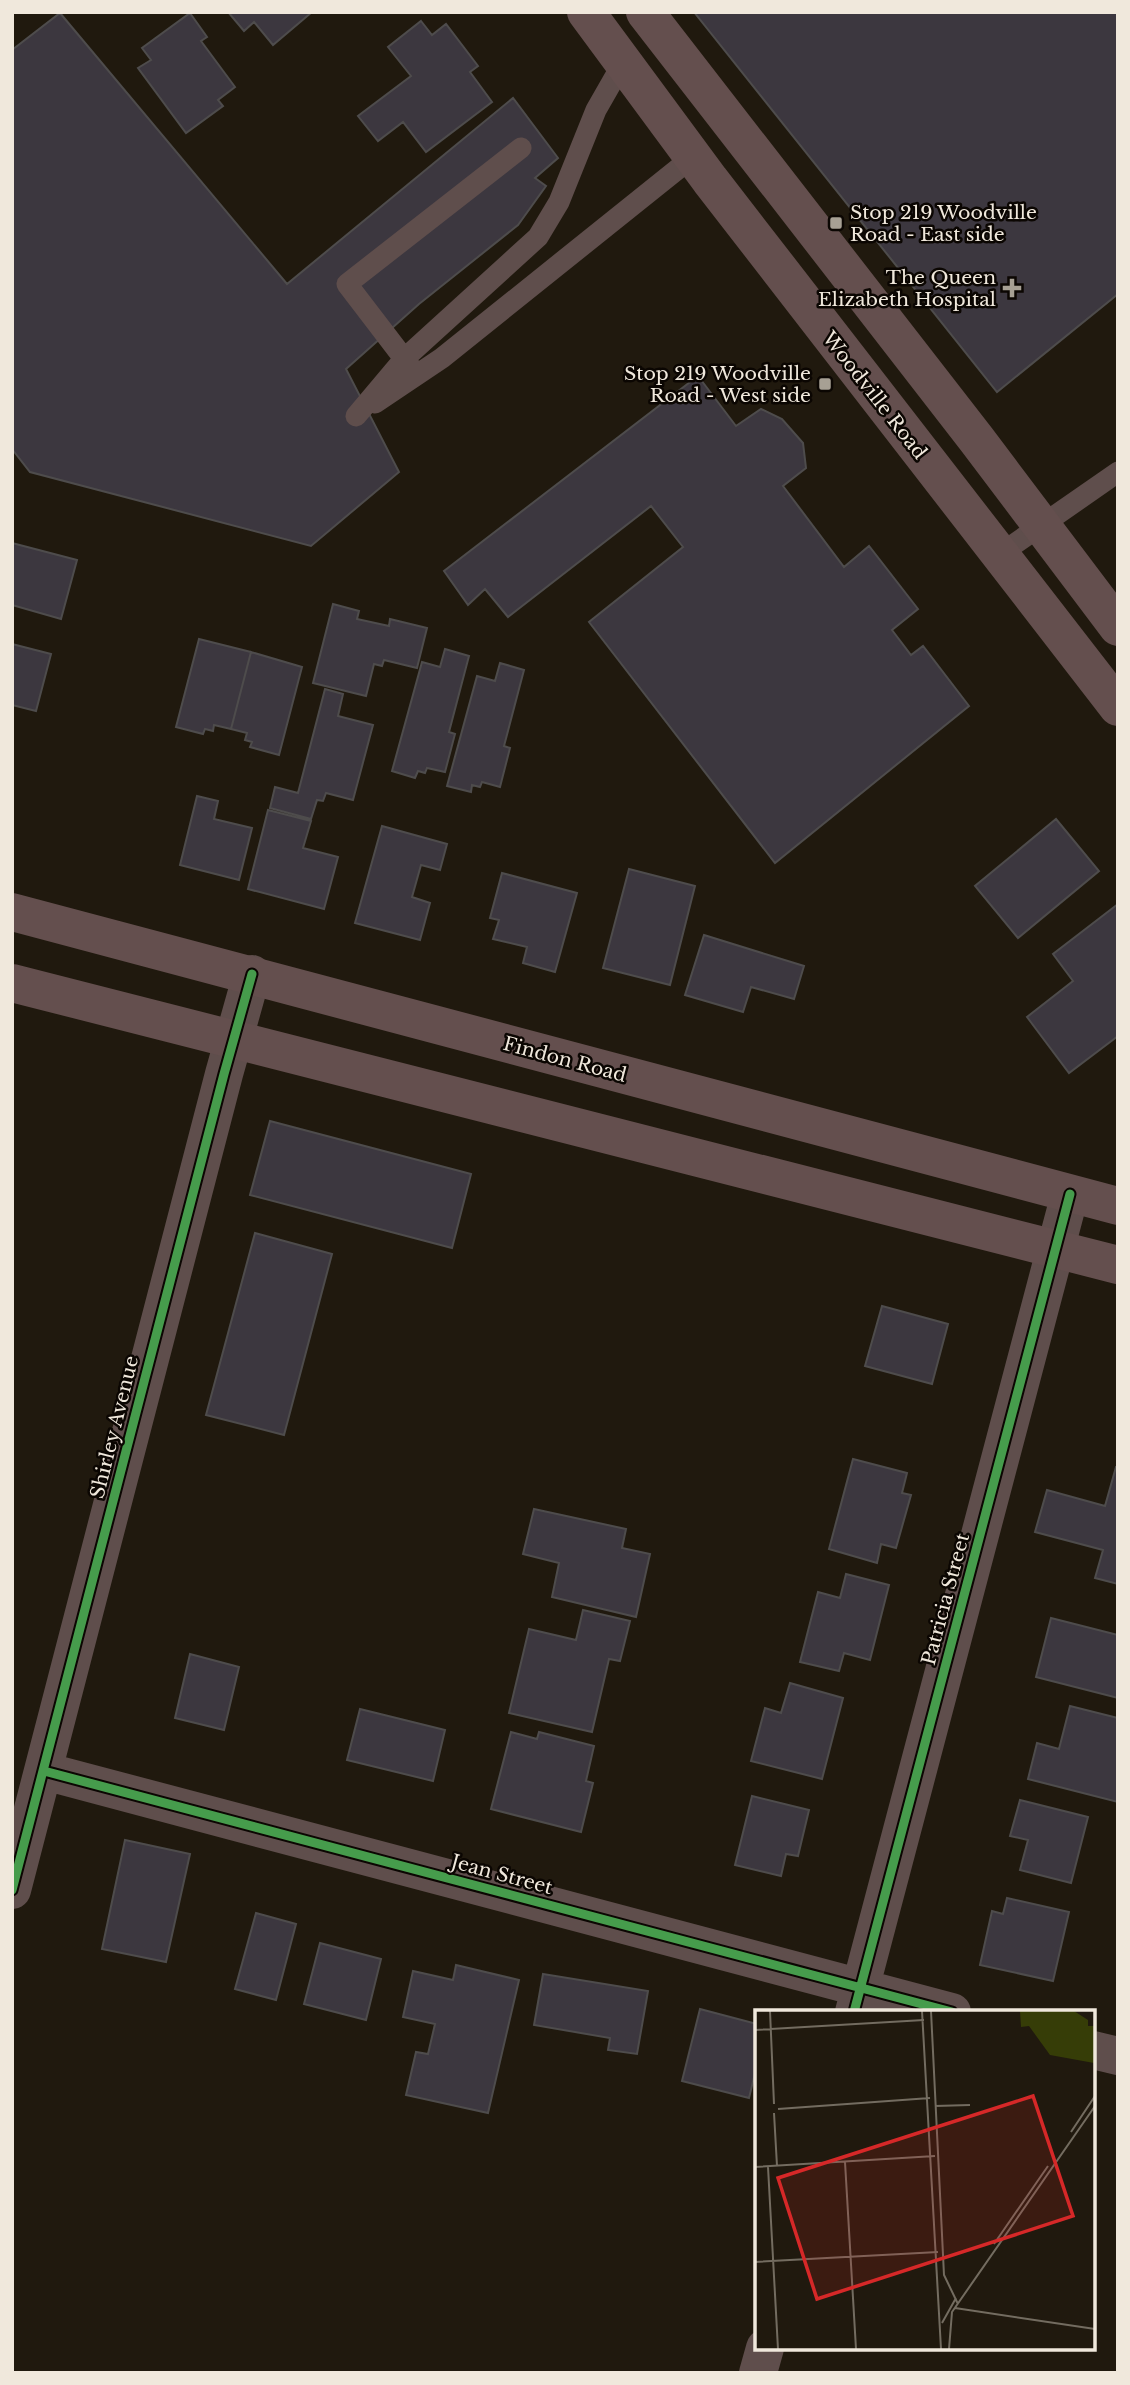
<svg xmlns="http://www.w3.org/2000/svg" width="1130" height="2385" font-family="'Libre Baskerville',serif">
	<rect width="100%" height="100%" fill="#20190e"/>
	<path fill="#3c373f" stroke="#4e4c4c" stroke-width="2" d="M228 12H312L273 45 254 22 244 31Z
		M694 12H1118V294L997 392Z
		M694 12H1118V294L997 392Z
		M60 13 287 284 513 98 558 158 535 178 546 186 518 225 419 304 346 369 399 472 311 546 30 472 12 449V50Z
		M190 13 207 37 201 41 235 87 218 100 223 106 186 133 138 68 151 60 142 48Z
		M421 21 432 35 446 24 478 66 470 72 492 102 426 152 403 122 378 141 358 116 411 76 388 47Z
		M698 376 736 426 761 409 782 419 803 443 806 468 783 486 844 567 869 546 918 609 892 630 911 655 923 646 969 706 775 863 589 622 683 547 651 506 508 617 485 589 468 605 444 571Z
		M12 543 77 560 61 619 12 605Z
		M333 604 359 611 357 619 389 626 390 619 427 628 417 668 384 660 382 666 374 664 366 696 313 683Z
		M199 639 251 652 231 729 214 725 213 731 205 729 203 734 176 727Z
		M12 644 51 654 36 711 12 705Z
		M445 649 469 656 449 732 455 734 445 772 427 768 425 773 418 771 415 778 392 771 422 662 440 667Z
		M251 652 302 667 279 755 250 747 252 742 245 740 247 733 231 729Z
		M500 663 524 670 504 746 510 748 500 787 482 782 480 787 472 785 471 792 447 786 477 676 495 681Z
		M325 689 343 694 338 716 373 725 353 800 326 793 323 801 317 800 311 819 270 808 275 787 298 793Z
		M197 796 218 801 214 819 252 828 239 880 180 865Z
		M268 810 311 821 303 848 338 857 324 909 248 889Z
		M1056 819 1099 871 1018 938 975 886Z
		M382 826 447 844 440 870 421 865 412 897 430 903 420 940 355 923Z
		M629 869 695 886 670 985 603 968Z
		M502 873 577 893 555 972 523 963 527 947 493 939 499 920 490 918Z
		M1118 904V1036L1069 1073 1027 1017 1073 981 1053 954Z
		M704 935 804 966 794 999 751 987 743 1012 685 995Z
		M270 1121 471 1174 452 1248 250 1195Z
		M255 1233 332 1254 284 1435 206 1415Z
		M882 1306 948 1324 932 1384 865 1366Z
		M853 1459 907 1473 902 1493 911 1495 896 1548 881 1544 877 1563 829 1549Z
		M1116 1467H1118V1584L1095 1578 1103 1550 1035 1532 1047 1490 1105 1506Z
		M534 1509 626 1529 622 1548 650 1554 636 1617 552 1597 559 1563 523 1554Z
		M846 1574 889 1585 870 1660 844 1653 839 1671 800 1662 818 1592 840 1598Z
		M583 1610 630 1621 620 1661 609 1659 592 1732 509 1713 529 1629 576 1640Z
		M1051 1618 1118 1635V1698L1036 1677Z
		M190 1654 239 1667 224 1730 175 1718Z
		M790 1683 843 1698 822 1779 751 1761 765 1708 781 1713Z
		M1070 1706 1118 1718V1802L1028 1779 1037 1743 1059 1749Z
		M360 1709 445 1730 433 1781 347 1760Z
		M511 1732 537 1739 539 1732 594 1746 586 1781 593 1783 581 1832 491 1809Z
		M752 1796 809 1810 798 1856 786 1854 781 1876 735 1865Z
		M1020 1800 1088 1817 1071 1883 1020 1870 1028 1840 1010 1836Z
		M125 1840 190 1854 166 1962 102 1949Z
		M1007 1898 1069 1912 1053 1981 980 1965 992 1911 1003 1914Z
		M256 1913 296 1924 276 2000 235 1989Z
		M320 1943 381 1959 366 2020 304 2004Z
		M456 1965 519 1980 488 2113 406 2095 416 2052 428 2054 435 2024 403 2017 413 1971 453 1980Z
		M543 1974 648 1991 637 2054 608 2050 610 2038 534 2025Z
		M700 2009 757 2024V2065L749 2098 682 2081Z"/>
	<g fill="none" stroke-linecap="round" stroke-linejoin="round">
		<path stroke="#5f4e4c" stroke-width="21" d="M412 369 347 284 521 148
			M375 403 442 358 694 156
			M356 416 404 359 538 237 559 202 596 110 624 61
			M1000 554 1118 472"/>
		<path stroke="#5f4e4c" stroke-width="38" d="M44 1771 952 2012
			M12 1890 224 1074 252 974
			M854 2012 1070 1194
			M1093 2050 1118 2056
			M758 2373 765 2348"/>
		<path stroke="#644f4e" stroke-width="38" d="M586 12 710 180 1118 707
			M645 12 977 440 1118 627
			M12 912 1118 1206
			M12 983 1118 1265"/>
		<g stroke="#0b0602" stroke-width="13">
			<path id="cycleway" d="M44 1771 952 2012
				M12 1890 224 1074 252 974
				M854 2012 1070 1194"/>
		</g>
		<use href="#cycleway" stroke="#469c4c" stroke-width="9"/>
	</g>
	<g fill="#a7a094" stroke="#0b0602" stroke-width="2.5">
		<rect x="829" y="216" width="14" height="14" rx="3.5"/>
		<path d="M1008.5 277.5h7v7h7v7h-7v7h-7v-7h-7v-7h7z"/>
		<rect x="818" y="377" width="14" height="14" rx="3.5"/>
	</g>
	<g text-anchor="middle" stroke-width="5" stroke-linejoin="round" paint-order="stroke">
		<g font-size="19" fill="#f0e8dc" stroke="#0b0602" text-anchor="end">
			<text x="850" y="219" text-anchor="start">Stop 219 Woodville<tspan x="850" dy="22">Road - East side</tspan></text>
			<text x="996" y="284">The Queen<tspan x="996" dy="22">Elizabeth Hospital</tspan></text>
			<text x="811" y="380">Stop 219 Woodville<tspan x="811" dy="22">Road - West side</tspan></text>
		</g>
		<g font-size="19" fill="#f0e8dc" stroke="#0b0602">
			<text transform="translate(875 395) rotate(52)" y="7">Woodville Road</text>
			<text transform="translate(565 1059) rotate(15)" y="7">Findon Road</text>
			<text transform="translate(114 1427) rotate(-76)" y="7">Shirley Avenue</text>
			<text transform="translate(945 1599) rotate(-75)" y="7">Patricia Street</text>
			<text transform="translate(502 1874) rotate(15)" y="7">Jean Street</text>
		</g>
	</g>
	<g transform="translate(755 2010)">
		<rect width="340" height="340" fill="#20190e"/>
		<path d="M265 1H319L333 10V16H339V53L295 45 274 16 266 17Z" fill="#363d07"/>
		<path fill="none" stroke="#736c60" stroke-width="2" d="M15 1 19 94M167 1 186 339M176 1 189 265 203 294M0 20 169 10M180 96 215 95M23 99 175 88M19 103 22 156M316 122 340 86M90 152 101 339M0 157 180 146M13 157 23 339M239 234 293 156M0 252 183 242M200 298 340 319M187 313 201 288M194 339 197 302 340 96"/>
		<path fill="#d62828" fill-opacity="0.15" stroke="#d62828" stroke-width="3.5" d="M278 86 318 206 62 289 23 168Z"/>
		<rect width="340" height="340" fill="none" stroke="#f0e8dc" stroke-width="3.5"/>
	</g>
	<rect width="1130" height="2385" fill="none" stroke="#f0e8dc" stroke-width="28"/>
</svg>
